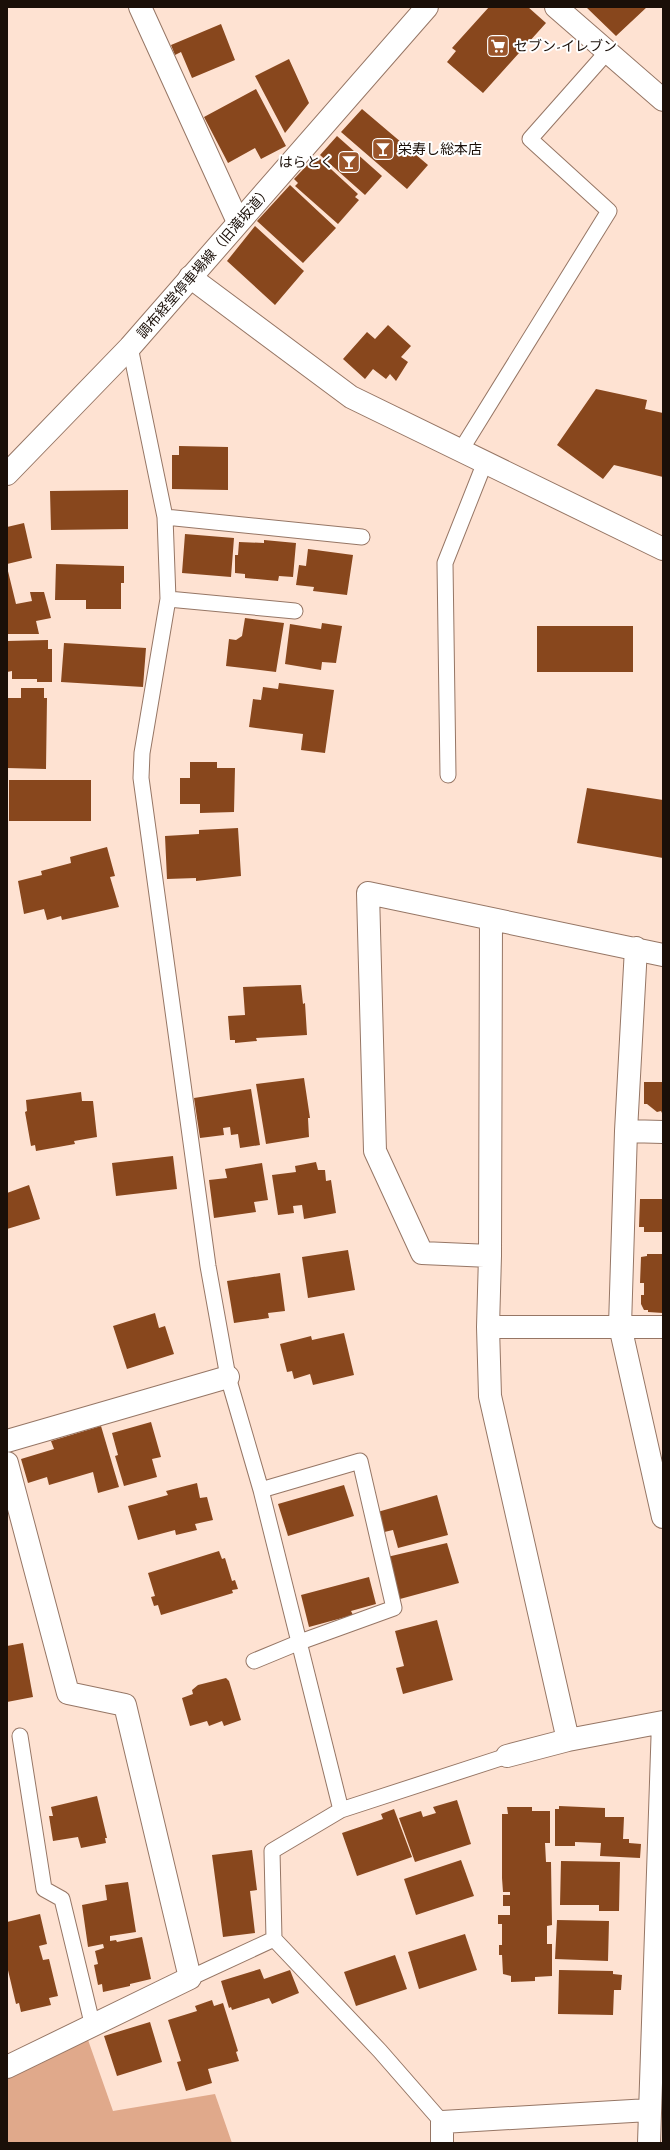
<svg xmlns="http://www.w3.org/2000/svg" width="670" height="2150" font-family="'Crimson Pro','Noto Sans JP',serif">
	<rect width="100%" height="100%" fill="#fee2d2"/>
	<path fill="#e0a98b" d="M87 2037 113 2111 215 2094 232 2143H7V2076Z"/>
	<path fill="#88471d" d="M489 7H528L546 23 483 93 447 62 456 51 452 48Z
		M586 7H647L616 36Z
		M221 24 235 60 192 78 181 52 175 55 171 45Z
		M289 59 309 103 285 133 255 76Z
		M256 89 286 146 261 159 255 148 228 163 204 117Z
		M362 109 428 165 407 189 341 132Z
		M337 136 382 176 365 195 320 155Z
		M319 158 358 194 355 197 359 200 338 224 295 186 298 183 294 179 313 159 316 162Z
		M290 185 336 228 303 263 257 221Z
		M255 226 304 271 275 305 227 261Z
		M388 325 411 346 401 357 408 362 396 381 390 374 386 379 373 369 365 379 343 359 367 332 375 339Z
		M596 389 647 400 645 409 663 413V477L614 465 603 479 557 445Z
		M179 446 228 447V490L172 489V455H179Z
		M128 490V529L51 530 50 491Z
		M24 523 32 558 7 564V527Z
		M185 534 234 538 231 577 182 573Z
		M264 540 296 543 293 577 279 576 278 581 245 578V574L235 573V555H238L239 542 264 543Z
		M308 549 353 555 347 595 313 591 314 587 296 585 299 565 306 566Z
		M56 564 124 566V583H121V609H86V600H55Z
		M7 567 16 604 32 601 30 592H44L51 618 36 621 39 634H7Z
		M245 618 284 623 276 672 226 666 229 639 236 640 242 636Z
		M322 623 342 626 336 663 322 662 321 670 285 664 290 624 321 629Z
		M537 626H633V672H537Z
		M48 640V649H52V682H37V679H12V671L7 672V641Z
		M64 643 146 648 143 687 61 682Z
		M279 683 334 690 325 753 301 750 303 734 249 727 253 699 261 700 263 687 278 689Z
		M21 688H44V698H47L46 769 7 768V698H21Z
		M190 762H217V768H235L234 812 200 813V804H180V778H190Z
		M9 780H91V821H9Z
		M587 788 663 800V858L577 843Z
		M238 828 241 876 196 881V878L167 879 165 836 199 834V830Z
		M107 847 115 876 110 877 119 907 62 920 61 916 47 920 44 909 24 914 18 881 42 875 41 871 71 863 70 857Z
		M301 985 303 1004 305 1003 307 1035 256 1038 257 1041 235 1043V1040H230L228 1016 245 1015 243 987Z
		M304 1078 310 1118H308L309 1137 266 1144 256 1084Z
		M644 1082H663V1115L661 1111 657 1112 647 1104H644Z
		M251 1089 260 1145 240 1148 238 1134 231 1135 230 1127 223 1128 224 1135 200 1138 194 1098Z
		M81 1092 82 1101H93L97 1137 74 1141 75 1144 36 1151 35 1145 31 1146 25 1112 27 1111 26 1100Z
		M173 1156 177 1189 116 1196 112 1163Z
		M316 1162 318 1170H325L326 1181 331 1180 336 1213 304 1219 302 1205 293 1206 294 1213 278 1215 272 1175 296 1172 295 1166Z
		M262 1163 268 1200 254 1202 256 1212 214 1218 209 1180 227 1178 225 1169Z
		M29 1185 40 1219 7 1229V1193Z
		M640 1199H663V1232H644V1227H639Z
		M348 1250 355 1290 308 1298 302 1257Z
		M647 1254H663V1313L648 1312V1310H644L641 1304V1295H644V1283H640L641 1257 647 1256Z
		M280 1273 285 1311 268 1313 269 1318 234 1323 227 1281Z
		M155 1313 159 1328 165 1326 174 1354 127 1369 113 1326Z
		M344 1333 354 1375 313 1385 310 1374 294 1379 292 1371 287 1372 280 1344 311 1336 312 1340Z
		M151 1422 161 1457 152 1459 157 1477 124 1486 115 1456 118 1455 112 1433Z
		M101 1426 119 1487 98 1493 93 1472 49 1485 47 1477 28 1483 21 1459 54 1449 51 1441Z
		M197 1483 200 1498 207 1497 213 1520 195 1524 197 1530 176 1535 175 1530 138 1540 128 1506 168 1495 166 1491Z
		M344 1485 354 1516 288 1536 278 1504Z
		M437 1495 448 1535 398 1548 393 1530 380 1533 374 1513Z
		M447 1543 459 1583 400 1599 387 1557Z
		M219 1551 222 1559 225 1558 232 1581 235 1580 238 1589 232 1590 233 1593 161 1615 158 1605 154 1606 151 1597 155 1596 148 1573Z
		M369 1577 376 1604 351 1611 353 1615 309 1627 301 1595Z
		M437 1620 453 1680 403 1694 396 1668 404 1666 395 1631Z
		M23 1643 33 1697 7 1702V1646Z
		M226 1678 229 1681 241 1720 224 1726 222 1721 209 1726 207 1721 190 1726 182 1698 193 1694 192 1690 198 1685Z
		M97 1796 107 1838H105L106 1843 81 1848 78 1837 53 1841 49 1816H53L51 1807Z
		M457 1800 471 1844 415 1862 399 1818 421 1811 423 1817 436 1813 433 1807Z
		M559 1806 605 1808V1817H624L623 1839H629V1843L641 1844 640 1858 600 1856 601 1843 575 1842V1846H555V1809H559Z
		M507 1807H532V1811H550V1843H545L546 1862H551L552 1925 547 1926V1944H552V1976L535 1977V1981L511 1982V1976L503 1974 502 1955H499V1945H502V1924H498V1915H510V1906H503V1895H510V1892H503L502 1878V1814H508Z
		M394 1809 412 1857 357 1876 342 1833 383 1819 381 1814Z
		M252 1850 257 1890 250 1891 255 1933 223 1937 212 1855Z
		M461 1860 474 1896 416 1915 404 1879Z
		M561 1861 620 1862 619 1911H599V1905H560Z
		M128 1882 136 1932 110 1936V1941L116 1940 117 1942 142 1937 151 1979 130 1984V1986L103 1992 102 1984 98 1985 94 1965 98 1964 95 1951 104 1948 103 1944 88 1947 82 1905 107 1900 105 1885Z
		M40 1914 47 1944 39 1946 43 1960 49 1959 58 1996 49 1998 51 2005 21 2012 19 2003 16 2004 7 1966V1922Z
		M557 1920 609 1921 608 1961 555 1959Z
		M465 1934 477 1970 419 1989 408 1952Z
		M395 1955 407 1989 356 2006 344 1972Z
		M260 1969 264 1979 290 1970 299 1993 272 2004 269 1998 232 2010 231 2007 229 2008 221 1981Z
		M559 1970 613 1971V1974L622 1975 621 1990H614L613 2015 558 2014Z
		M212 2000 214 2006 223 2003 238 2051 236 2052 239 2061 208 2069 212 2083 186 2091 177 2062 181 2061 168 2020 197 2011 195 2006Z
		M150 2022 162 2062 117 2076 104 2036Z"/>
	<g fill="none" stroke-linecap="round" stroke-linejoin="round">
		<g stroke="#967665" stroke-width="17">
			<path id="lane" d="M130 347 165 517 168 599 142 753 141 778 208 1266 228 1377 261 1490 341 1810
				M461 450 609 211 530 139 607 52
				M165 517 362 537
				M168 599 295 611
				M448 775 445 563 485 462
				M254 1661 300 1642 394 1608 360 1461 261 1490
				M20 1736 44 1889 62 1899 93 2027
				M190 1978 274 1939
				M442 2122 380 2051 274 1939 272 1851 341 1810 507 1756"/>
		</g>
		<g stroke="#967665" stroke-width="24">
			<path id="street" d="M140 7 238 222
				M556 7 663 100
				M190 277 351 397 663 549
				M491 919 490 1256 488 1327 490 1396 568 1740
				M636 948 626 1131 620 1326 663 1517
				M626 1131 663 1132
				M490 1256 422 1253 375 1151 368 893 663 955
				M488 1327H663
				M7 1441 228 1377
				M7 1463 68 1693 125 1705 190 1978 7 2067
				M507 1756 568 1740 663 1722
				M442 2143V2122L649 2110
				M649 2143 663 1722"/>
		</g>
		<g stroke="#967665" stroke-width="24">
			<path id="secondary" d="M7 474 130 347 427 7"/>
		</g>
		<use href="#lane" stroke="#fff" stroke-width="15"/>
		<use href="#street" stroke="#fff" stroke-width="22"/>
		<use href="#secondary" stroke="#fff" stroke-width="22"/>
	</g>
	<defs>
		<g id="supermarket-square" transform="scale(1.15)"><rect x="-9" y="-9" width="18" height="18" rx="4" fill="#9b562b" stroke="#fff"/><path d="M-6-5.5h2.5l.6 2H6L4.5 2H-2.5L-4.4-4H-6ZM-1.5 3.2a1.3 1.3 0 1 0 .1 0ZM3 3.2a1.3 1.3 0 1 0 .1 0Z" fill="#fff"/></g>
		<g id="bar-square" transform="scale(1.15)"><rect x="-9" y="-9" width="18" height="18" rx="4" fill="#9b562b" stroke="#fff"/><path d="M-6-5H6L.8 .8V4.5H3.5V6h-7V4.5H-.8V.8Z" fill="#fff"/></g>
	</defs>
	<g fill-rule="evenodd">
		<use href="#supermarket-square" x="498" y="46"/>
		<use href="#bar-square" x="383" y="149"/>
		<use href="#bar-square" x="349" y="162"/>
	</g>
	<g text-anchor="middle" stroke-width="4" stroke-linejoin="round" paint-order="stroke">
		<g font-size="14" fill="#1a0f08" stroke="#fff" text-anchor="start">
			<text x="514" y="51">セブン-イレブン</text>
			<text x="398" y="154">栄寿し総本店</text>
			<text x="334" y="167" text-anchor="end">はらとく</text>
		</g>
		<g font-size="14" fill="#1a0f08" stroke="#fff">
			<text transform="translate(204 262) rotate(-49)" y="5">調布経堂停車場線（旧滝坂道）</text>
		</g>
	</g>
	<rect width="670" height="2150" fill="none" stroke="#1a0f08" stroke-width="16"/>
</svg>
